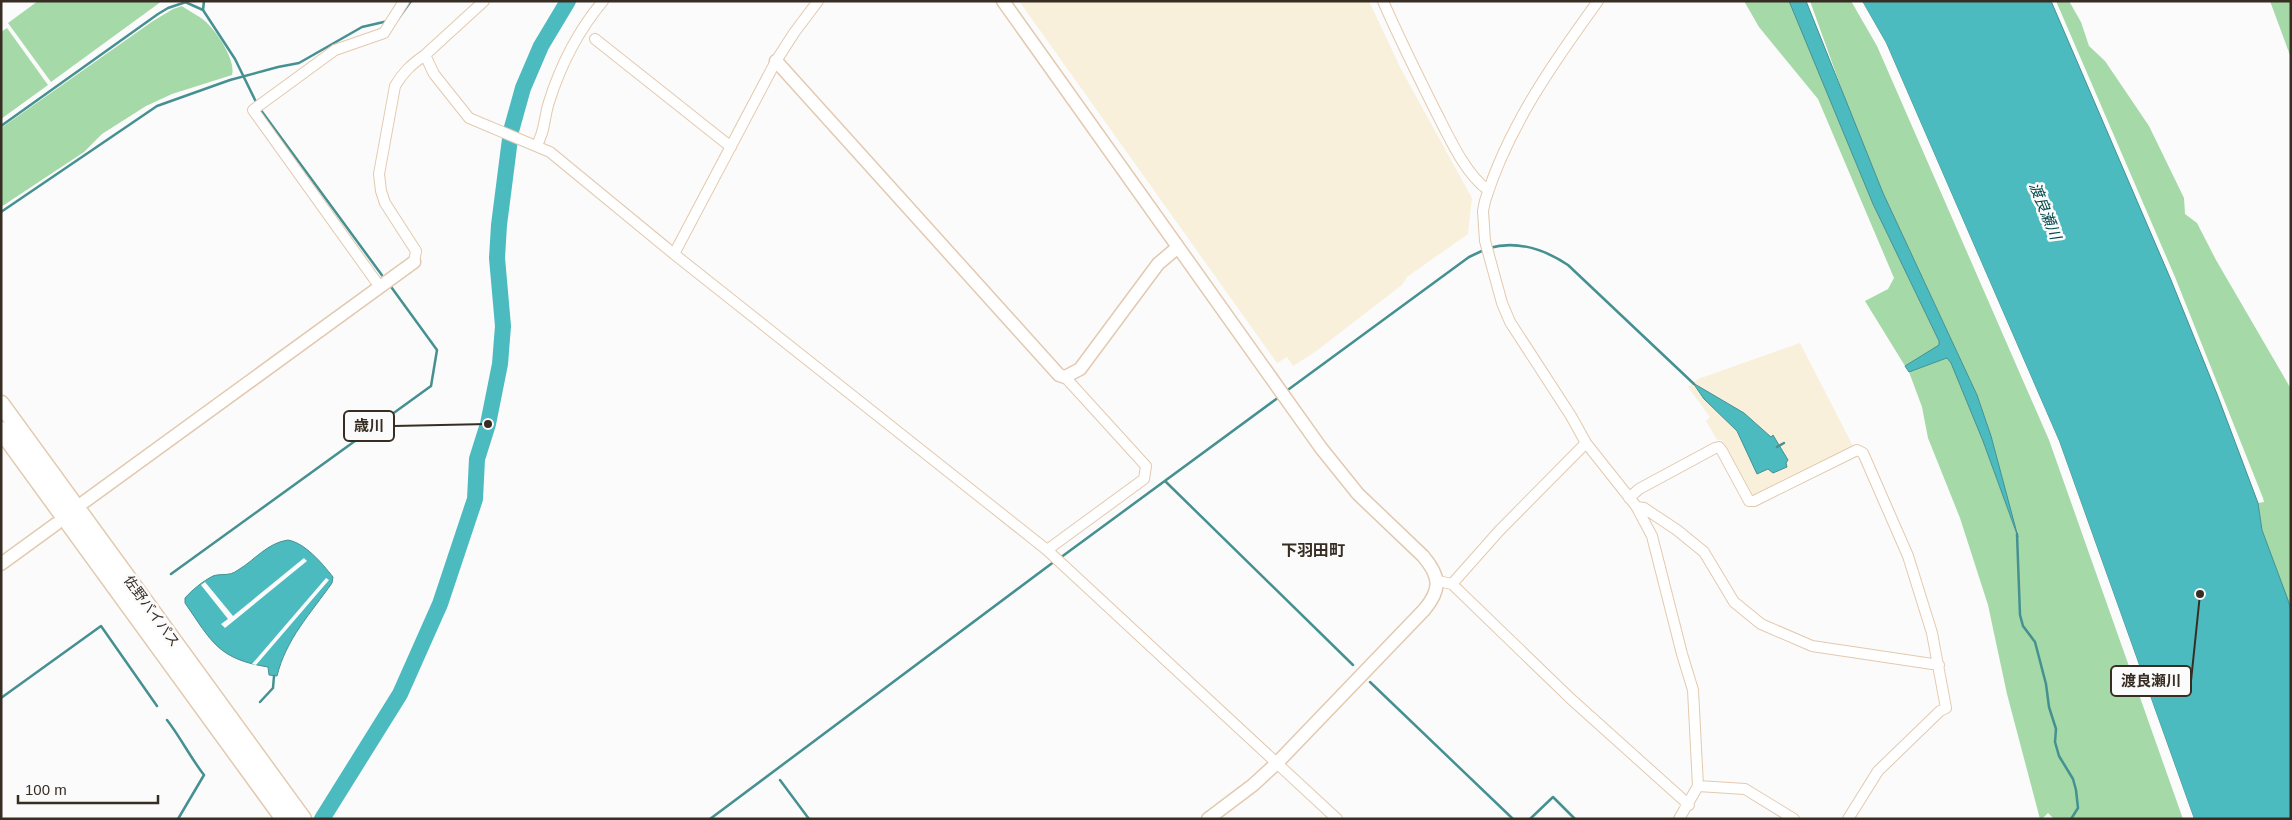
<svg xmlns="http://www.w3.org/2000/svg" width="2292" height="820" font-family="Helvetica,'Noto Sans JP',sans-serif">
	<rect width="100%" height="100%" fill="#fbfbfb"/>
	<path fill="#f9f0db" d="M1019 1H1369L1401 69 1472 198 1468 234 1407 277 1402 285 1315 352 1293 366 1287 357 1277 363Z
		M1800 343 1853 446 1755 497 1750 495 1722 440H1717L1706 421 1710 417 1688 387 1698 379Z"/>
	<path fill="#a5d9a7" d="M38 1H162L51 82 8 23Z
		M1744 1H1789L1873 204 1939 341V345L1935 349 1905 366 1865 301 1888 289 1894 278 1818 99 1759 27Z
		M1810 1H1851L1877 46 2049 440 2183 819H2054L2048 813 2042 819H2040L2007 694 1988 605 1960 518 1928 438 1922 407 1909 372 1944 359 1947 358 1951 363 1983 441 2015 529 1991 436 1977 395 1883 193 1848 107Z
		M2056 1H2069L2081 22 2089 46 2105 61 2149 126 2184 198 2185 214 2197 223 2216 260 2291 389V610L2262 530 2258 503 2264 502 2263 498 2175 277Z
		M2270 1H2291V58Z
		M182 6C190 12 202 17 208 24 219 35 236 61 232 75L172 94 146 106 102 134 84 152 1 207V128L153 21 173 9Z
		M7 28 48 85 1 119V32Z"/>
	<path fill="#4bbbc0" stroke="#459091" d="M1789 1H1806L1883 193 1977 395 1991 436 2018 537 1983 441 1951 363 1947 358 1944 359 1909 372 1905 366 1939 345V341L1873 204Z
		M1862 1H2051L2171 280 2217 394 2258 503 2262 530 2288 600 2291 610V819H2194L2059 441 1886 43Z
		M1693 383 1744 413 1771 437 1773 435 1788 460 1786 463 1787 467 1773 473 1768 469 1757 474 1737 431 1704 399Z
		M288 540C305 543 322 563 333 577L332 583C311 613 286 639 277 676L269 675 268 667C218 659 212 642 185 603V598C192 590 203 581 213 576 221 573 229 577 238 570 255 560 267 543 288 540Z"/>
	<path fill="#fbfbfb" d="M1859 1H1862L1886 43 2059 441 2194 819H2191L2165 748 2057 442 1883 44Z
		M304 558 307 561 225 628 221 624 228 619 201 585 205 582 233 616Z
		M326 578 329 580 256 665 252 664Z"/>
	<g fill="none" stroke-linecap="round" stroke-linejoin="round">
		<path stroke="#459091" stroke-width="2.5" d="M183 1 203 10 204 1
			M203 10 235 59 257 104
			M398 19 411 1
			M260 109 384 278
			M1 126 158 14 168 8 186 2
			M1 212 157 106 230 80 278 67 299 63 362 27 388 21
			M1489 248C1518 240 1544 249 1568 265L1694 384
			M1285 392 1469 257 1484 250
			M1777 447 1784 443
			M1165 481 1353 665
			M2017 534 2020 615 2023 626 2035 642 2046 684 2049 707 2056 729 2055 742 2059 756 2073 779 2076 790 2078 808 2071 819
			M1060 558 1279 397
			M171 574 431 386 437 350 389 284
			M1370 682 1513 819
			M1 698 101 626 157 706
			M260 702 273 688 274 676
			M167 720C181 738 190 757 204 775L178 819
			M780 780 809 819
			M710 819 1055 561
			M1530 819 1553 797 1575 819"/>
		<path stroke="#4bbbc0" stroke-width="16" d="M322 819 400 694 440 604 475 499 477 459 488 424 500 364 503 326 497 258 499 225 511 131 523 88 541 46 568 1"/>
		<g stroke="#e3c9af" stroke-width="12">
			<path id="minor" d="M484 1 425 55 434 74 469 118 550 152 674 254
				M818 1 794 33 776 61 674 254 1047 550 1337 819
				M1383 1C1399 38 1417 74 1435 110 1448 135 1465 174 1488 190
				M1598 1C1553 63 1508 127 1485 201L1483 211 1485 241 1502 303 1510 322 1571 416 1586 443 1636 506 1652 536 1682 654 1693 690 1698 786 1679 819
				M595 39 731 147
				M536 146C545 133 544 117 549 102 561 64 577 32 603 1
				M414 262 416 251 385 203 381 191 379 174 395 86C403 72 412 64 425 55
				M380 287 253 110 335 50 384 33 404 1
				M1629 498 1639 489 1715 448 1719 447 1722 451 1749 501H1754L1857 450 1863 453 1908 556 1932 633 1946 708 1940 711 1878 771 1848 819
				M1637 507 1644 508 1677 530 1704 552 1734 602 1761 624 1812 646 1939 665
				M1047 550 1144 479 1146 466 1065 377
				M1438 581 1452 584 1571 699 1689 805
				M1452 584 1499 531 1586 443
				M1698 786 1745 789 1794 819"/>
		</g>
		<g stroke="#e3c9af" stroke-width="15">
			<path id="tertiary" d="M1003 1 1321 448 1358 494 1423 556C1440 576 1442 589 1424 610L1277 763 1253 785 1208 819
				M776 61 1059 375 1065 377 1080 369 1158 264 1178 247
				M84 502 414 262
				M1 564 56 524"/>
		</g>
		<g stroke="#e3c9af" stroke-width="19">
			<path id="trunk" d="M1 404 303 819
				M1 430 284 819"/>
		</g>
		<use href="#minor" stroke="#fff" stroke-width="10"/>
		<use href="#tertiary" stroke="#fff" stroke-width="12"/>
		<use href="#trunk" stroke="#fff" stroke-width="16"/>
	</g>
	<g text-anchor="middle" stroke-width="5" stroke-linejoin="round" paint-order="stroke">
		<g font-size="14" fill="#372d23" stroke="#fbfbfb">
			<text transform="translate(152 611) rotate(54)" y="5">佐野バイパス</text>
		</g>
		<g font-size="15" font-style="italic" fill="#00474a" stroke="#fbfbfb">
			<text transform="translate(2045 211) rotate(68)" y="5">渡良瀬川</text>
		</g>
		<g font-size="16" font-weight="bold" fill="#372d23" stroke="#fbfbfb">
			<text x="1313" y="556">下羽田町</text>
		</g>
	</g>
	<path fill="none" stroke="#372d23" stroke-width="2" d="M488 424L394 426M2200 594L2191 681"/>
	<g fill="#372d23" stroke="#fbfbfb" stroke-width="2">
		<circle cx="488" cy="424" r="5"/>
		<circle cx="2200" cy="594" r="5"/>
	</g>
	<g fill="#fbfbfb" stroke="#372d23" stroke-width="2">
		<rect x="344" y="411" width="50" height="30" rx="5"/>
		<rect x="2111" y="666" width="80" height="30" rx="5"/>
	</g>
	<g font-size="15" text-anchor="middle" font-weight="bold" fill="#372d23">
		<text x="369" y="431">歳川</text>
		<text x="2151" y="686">渡良瀬川</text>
	</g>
	<rect width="2292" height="820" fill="none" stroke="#372d23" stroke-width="5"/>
	<path d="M18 795v8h140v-8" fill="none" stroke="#372d23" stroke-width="2.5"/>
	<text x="25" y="795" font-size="15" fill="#372d23" stroke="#fbfbfb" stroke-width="4" paint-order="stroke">100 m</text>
</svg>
